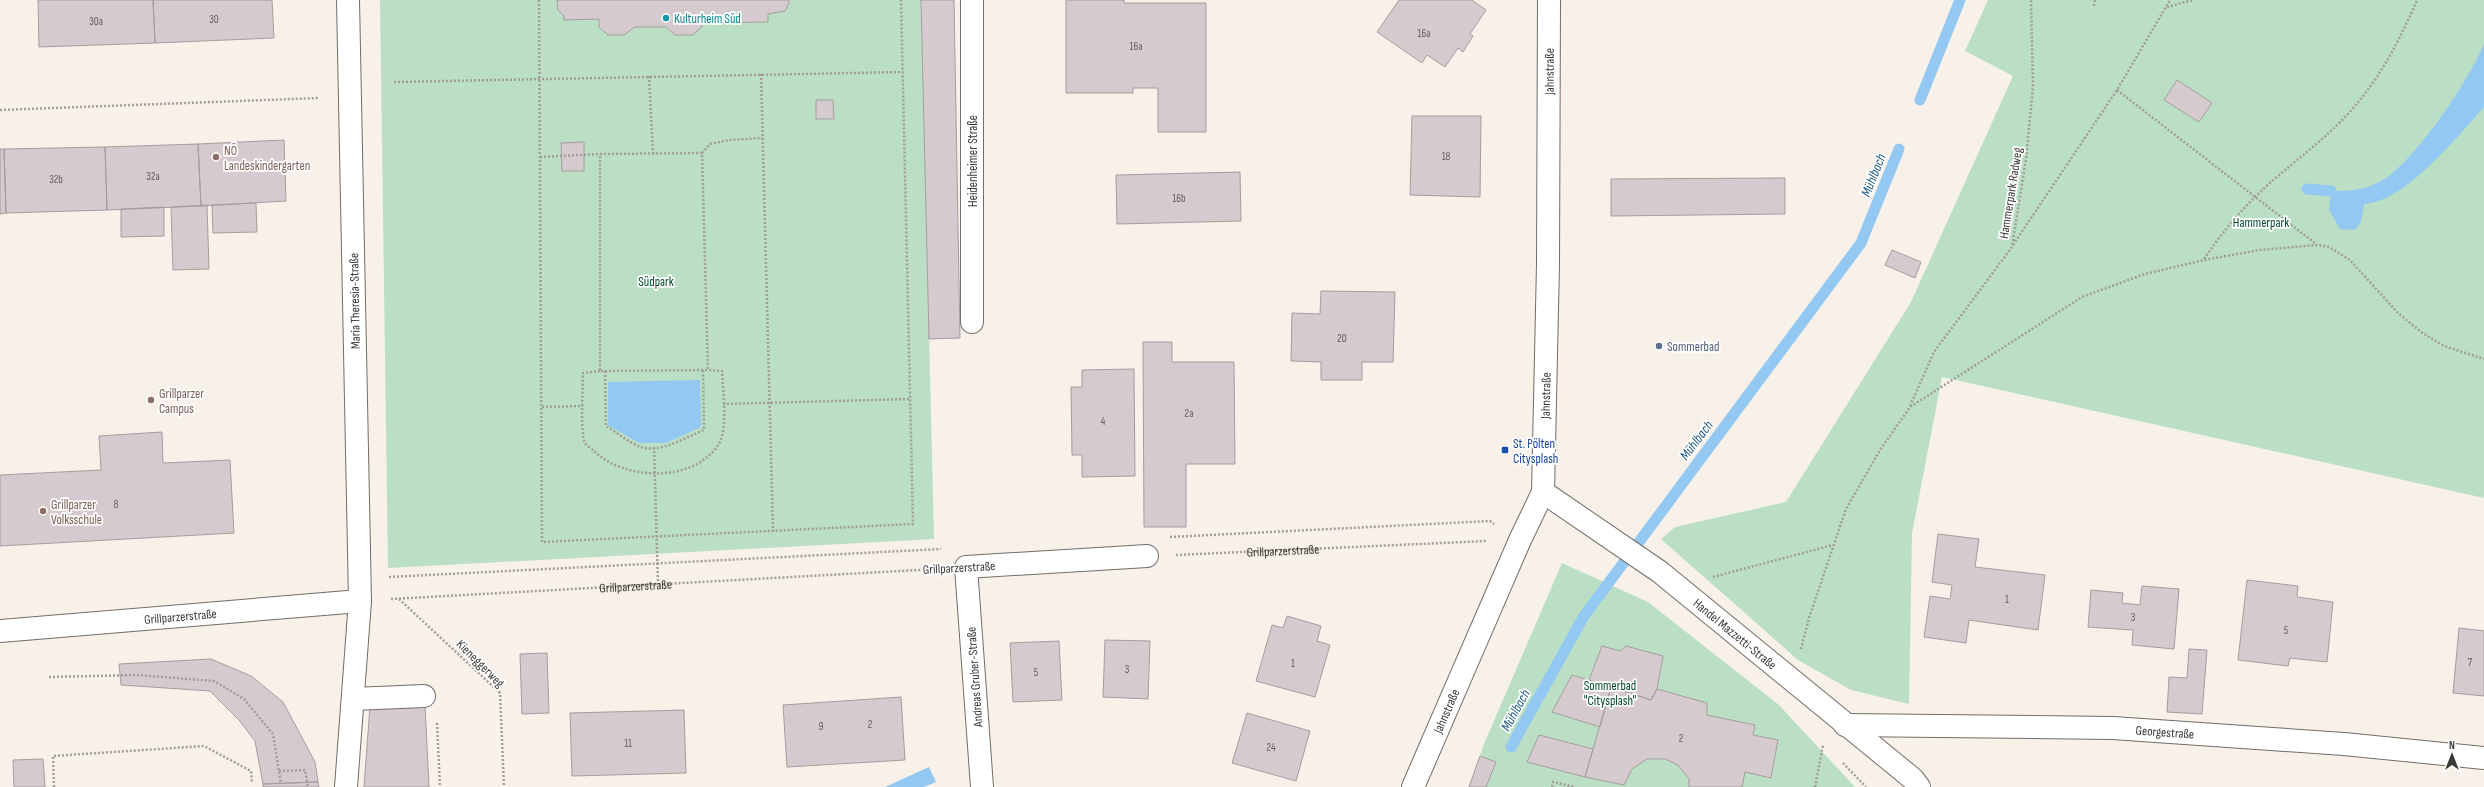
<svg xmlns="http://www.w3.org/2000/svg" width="2484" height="787" font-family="'Sofia Sans Condensed',sans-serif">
	<rect width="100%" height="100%" fill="#f7f1e9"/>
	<path fill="#badfc4" d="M380 0H921L934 539 388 568Z
		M1988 0H2484V498L1942 377 1912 533 1909 704 1851 690 1798 660 1661 539 1675 527 1786 502 1911 302 2013 76 1965 51Z
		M1562 563 1648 602 1779 705 1855 787H1469L1484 744Z"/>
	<path fill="#93c8f2" d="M2484 44V107C2459 135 2404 203 2364 204L2361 222 2355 230 2340 229 2329 210 2331 191C2350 191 2366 190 2383 180 2415 161 2470 79 2484 44Z
		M700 380 701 427 666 443H639L608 425V382Z
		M929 767 936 782 924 787H885Z"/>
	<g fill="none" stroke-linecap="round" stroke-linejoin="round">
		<path stroke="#93c8f2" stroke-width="11" d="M1920 100 1960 0
			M2307 189 2331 191
			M1511 747 1584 616 1861 243 1899 149"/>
	</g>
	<path fill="#d5cbce" stroke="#a69c9f" d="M38 0H153L155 43 39 47Z
		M153 0H272L274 38 155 43Z
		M557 0H789V3L785 11 768 14V22L702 23V27L692 35H675L666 27H635L624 35H608L599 27V19L564 20V16L558 10Z
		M921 0H954L960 338 929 339Z
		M1066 0H1124V3H1206V132H1158V88H1133V93H1066Z
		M1399 0H1472L1486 10 1470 34 1473 36 1463 52 1458 48 1445 67 1427 55 1422 63 1377 32Z
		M2177 80 2212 103 2199 122 2164 100Z
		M816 100H833L834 119H816Z
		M1412 116H1481L1480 197 1410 195Z
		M284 140 286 201 201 206 198 144Z
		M584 142V171H562L561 143Z
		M198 144 201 206 107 210 105 147Z
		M105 147 107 210 6 213 4 149Z
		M0 149H4L6 213 0 214Z
		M1240 172 1241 221 1117 224 1116 175Z
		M1785 178V214L1611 216V179Z
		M256 203 257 232 213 233 212 205Z
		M207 205 209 269 173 270 171 207Z
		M164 207V236L121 237V209Z
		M1892 250 1921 262 1915 278 1885 265Z
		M1321 291 1395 292 1393 362H1362V380H1321V362L1291 361 1292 313 1320 314Z
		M1143 342H1172V362H1234L1235 464H1186V527H1144Z
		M1134 369 1135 476 1082 477V455H1072L1071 387H1082V370Z
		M162 432 163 463 230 460 234 533 0 546V475L101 470 99 436Z
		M1938 534 1979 539 1975 567 2045 575 2038 630 1969 620 1966 643 1924 637 1930 596 1950 599 1952 585 1932 582Z
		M2247 580 2298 586 2297 597 2333 602 2327 662 2290 658 2288 666 2238 660Z
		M2142 586 2179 589 2174 649 2132 645 2133 630 2088 627 2091 590 2123 593 2122 603 2140 605Z
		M1287 616 1321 626 1317 641 1330 645 1315 697 1256 681 1272 625 1283 628Z
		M2459 628 2484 631V696L2453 693Z
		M1105 640 1150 641 1148 699 1103 697Z
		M1059 641 1062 700 1013 702 1010 643Z
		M1602 646 1620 651 1626 646 1663 656 1657 689 1651 700 1589 680Z
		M2189 649 2207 650 2202 714 2167 712 2169 677 2187 678Z
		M547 653 549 713 522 714 520 654Z
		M211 659 251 676 283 702 315 762 318 782 263 784 255 741 239 720 210 691 121 685 119 664Z
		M1572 675 1611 687 1600 727 1552 712Z
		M1611 687 1651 700 1657 689 1707 703V715L1755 725 1753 735 1778 740 1771 778 1745 772 1742 787H1689V779L1678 765 1665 759H1647L1632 769 1624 785 1585 777Z
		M901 697 905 760 787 767 783 705Z
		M425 705 429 787H364L370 706Z
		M684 710 686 773 572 776 570 713Z
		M1247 713 1310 731 1296 781 1232 763Z
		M1539 735 1593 749 1585 777 1527 762Z
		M1480 756 1496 762 1486 787H1469Z
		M43 759 45 787H14L13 760Z
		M318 782 319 787H263V784Z"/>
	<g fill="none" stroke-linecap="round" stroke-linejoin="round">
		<g stroke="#736d67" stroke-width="24">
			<g id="street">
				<path d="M972 0V322"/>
				<path id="s3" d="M0 631 360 601"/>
				<path d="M353 699 424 696"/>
				<path id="s4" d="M1845 725 2113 728 2344 744 2484 758"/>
				<path d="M346 787 360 601 348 0"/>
				<path d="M982 787 966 567 1147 556"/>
			</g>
		</g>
		<g stroke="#736d67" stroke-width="24">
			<g id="secondary">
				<path id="s5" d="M1543 492 1660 572 1913 779 1919 787"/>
				<path id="s6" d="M1413 787 1520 540 1543 492 1548 264 1549 0"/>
			</g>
		</g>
		<g stroke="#a19d97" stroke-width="2.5" stroke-dasharray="2 2" stroke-linecap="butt">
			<path d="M539 0 542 542 913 524 901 0"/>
			<path d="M2094 6 2095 0"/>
			<path d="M2167 7 2193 0"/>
			<path d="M761 74 773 531"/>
			<path d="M649 76 653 153"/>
			<path d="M394 82 903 72"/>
			<path d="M2117 90 2316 244"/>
			<path d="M0 110 319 98"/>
			<path d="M702 153 710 144 729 140 762 138"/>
			<path d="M540 157 600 154 702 153 708 370 600 371V154"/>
			<path d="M2013 245 2117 90 2170 0"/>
			<path d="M2204 259C2219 237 2235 217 2254 198 2283 169 2318 146 2346 116 2378 82 2399 42 2417 0"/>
			<path d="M600 371 583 373C583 387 580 433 585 443 587 446 592 449 594 451 625 481 694 483 719 444 728 428 723 390 722 371L708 370"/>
			<path d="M605 371 606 426C616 432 627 441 638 446 658 455 686 437 704 430L703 370"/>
			<path d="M723 404 910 399"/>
			<path d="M1910 406 1934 352 2012 247 2026 159 2033 87 2031 0"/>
			<path d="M542 407 583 406"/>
			<path d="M654 447 658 584"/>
			<path d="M1170 537 1490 521 1494 524"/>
			<path id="s1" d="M1176 555 1486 541"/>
			<path d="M389 577 941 549"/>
			<path d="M1713 577 1833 545"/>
			<path id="s2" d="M391 599 937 569"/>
			<path d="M399 599 500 693 504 787"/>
			<path d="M1801 649 1809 618 1846 509 1880 450 1910 407 2082 297 2145 274 2204 260 2259 250 2317 245 2329 247 2350 260 2398 313 2421 332 2444 346 2484 359"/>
			<path d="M49 677 137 675 214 681 244 699 273 734 281 784"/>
			<path d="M437 723 440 787"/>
			<path d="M1843 763 1866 787"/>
			<path d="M279 771 305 770 308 787"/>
			<path d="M54 787 53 756 204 746 251 771 252 782"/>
			<path d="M1552 787 1553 782 1575 787"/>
			<path d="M1815 787 1823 745"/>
		</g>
		<use href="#street" stroke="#fff" stroke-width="22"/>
		<use href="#secondary" stroke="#fff" stroke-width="22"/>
	</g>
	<circle fill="#0f9aa8" stroke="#fff" stroke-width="1.5" cx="666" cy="18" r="4"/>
	<g fill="#8d6e63" stroke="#fff" stroke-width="1.5">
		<circle cx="216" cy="157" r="4"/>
		<circle cx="151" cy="400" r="4"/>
		<circle cx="43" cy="511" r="4"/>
	</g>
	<circle fill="#5c6f8a" stroke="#fff" stroke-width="1.5" cx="1659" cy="346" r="4"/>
	<rect fill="#1a4fb4" stroke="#fff" stroke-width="1.5" x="1501" y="446" width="8" height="8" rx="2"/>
	<g text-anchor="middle" stroke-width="3.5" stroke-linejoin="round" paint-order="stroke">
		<g font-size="11" fill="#625e5c">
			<text x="214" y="23">30</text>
			<text x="96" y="25">30a</text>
			<text x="1424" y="37">16a</text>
			<text x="1136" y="50">16a</text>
			<text x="1446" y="160">18</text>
			<text x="153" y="180">32a</text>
			<text x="56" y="183">32b</text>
			<text x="1179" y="202">16b</text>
			<text x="1342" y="342">20</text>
			<text x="1189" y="417">2a</text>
			<text x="1103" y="425">4</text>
			<text x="116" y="508">8</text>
			<text x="2007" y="603">1</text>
			<text x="2133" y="621">3</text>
			<text x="2286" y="634">5</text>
			<text x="2470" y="666">7</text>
			<text x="1293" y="667">1</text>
			<text x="1127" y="673">3</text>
			<text x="1036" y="676">5</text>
			<text x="870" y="728">2</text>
			<text x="821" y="730">9</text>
			<text x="1681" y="742">2</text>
			<text x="628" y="747">11</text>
			<text x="1271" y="751">24</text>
		</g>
		<g font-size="13" fill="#0d838f" stroke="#fff" text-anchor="start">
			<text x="674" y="23">Kulturheim Süd</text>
		</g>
		<g font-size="13" fill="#3b3936" stroke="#fff">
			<text dy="5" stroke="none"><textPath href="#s6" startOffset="743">Jahnstraße</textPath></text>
			<text transform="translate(972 161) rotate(-90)" y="5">Heidenheimer Straße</text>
			<text transform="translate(2010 193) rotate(-81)" y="5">Hammerpark Radweg</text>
			<text transform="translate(354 301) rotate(-91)" y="5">Maria Theresia-Straße</text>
			<text dy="5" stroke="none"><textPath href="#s6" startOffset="419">Jahnstraße</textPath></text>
			<text dy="5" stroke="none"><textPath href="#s1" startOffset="107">Grillparzerstraße</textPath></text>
			<text transform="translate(959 567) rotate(-3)" y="5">Grillparzerstraße</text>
			<text dy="5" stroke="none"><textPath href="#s2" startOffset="245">Grillparzerstraße</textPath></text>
			<text dy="5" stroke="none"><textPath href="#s3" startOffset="181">Grillparzerstraße</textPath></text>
			<text dy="5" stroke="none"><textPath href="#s5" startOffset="239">Handel Mazzetti-Straße</textPath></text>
			<text transform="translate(481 663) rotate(45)" y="5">Kieneggerweg</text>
			<text transform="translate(974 677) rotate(-94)" y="5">Andreas Gruber-Straße</text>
			<text dy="5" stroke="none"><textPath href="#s6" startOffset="83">Jahnstraße</textPath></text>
			<text dy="5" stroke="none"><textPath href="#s4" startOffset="320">Georgestraße</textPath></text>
		</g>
		<g font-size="13" fill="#785e54" stroke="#fff" text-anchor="start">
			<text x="224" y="155">NÖ<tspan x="224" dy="15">Landeskindergarten</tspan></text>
			<text x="159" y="398">Grillparzer<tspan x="159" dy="15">Campus</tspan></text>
			<text x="51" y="509">Grillparzer<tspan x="51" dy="15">Volksschule</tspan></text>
		</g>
		<g font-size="13" fill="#004925" stroke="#fff">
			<text x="2261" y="227">Hammerpark</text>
			<text x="656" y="286">Südpark</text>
			<text x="1610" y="690">Sommerbad<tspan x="1610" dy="15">"Citysplash"</tspan></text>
		</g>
		<g font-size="13" fill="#4e5e75" stroke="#fff" text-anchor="start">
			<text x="1667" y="351">Sommerbad</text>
		</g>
		<g font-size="13" fill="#164399" stroke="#fff" text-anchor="start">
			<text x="1513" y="448">St. Pölten<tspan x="1513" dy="15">Citysplash</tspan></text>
		</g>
		<g font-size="14" font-style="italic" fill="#1e5881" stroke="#fff">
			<text transform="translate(1873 175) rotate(-68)" y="5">Mühlbach</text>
			<text transform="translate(1696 440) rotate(-53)" y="5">Mühlbach</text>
			<text transform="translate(1515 710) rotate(-61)" y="5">Mühlbach</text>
		</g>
	</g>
	<g transform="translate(2452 755)" stroke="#ffffff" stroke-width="3" paint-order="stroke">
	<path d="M0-3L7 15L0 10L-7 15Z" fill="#3b3936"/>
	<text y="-6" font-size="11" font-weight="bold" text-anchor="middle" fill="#3b3936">N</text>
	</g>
</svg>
